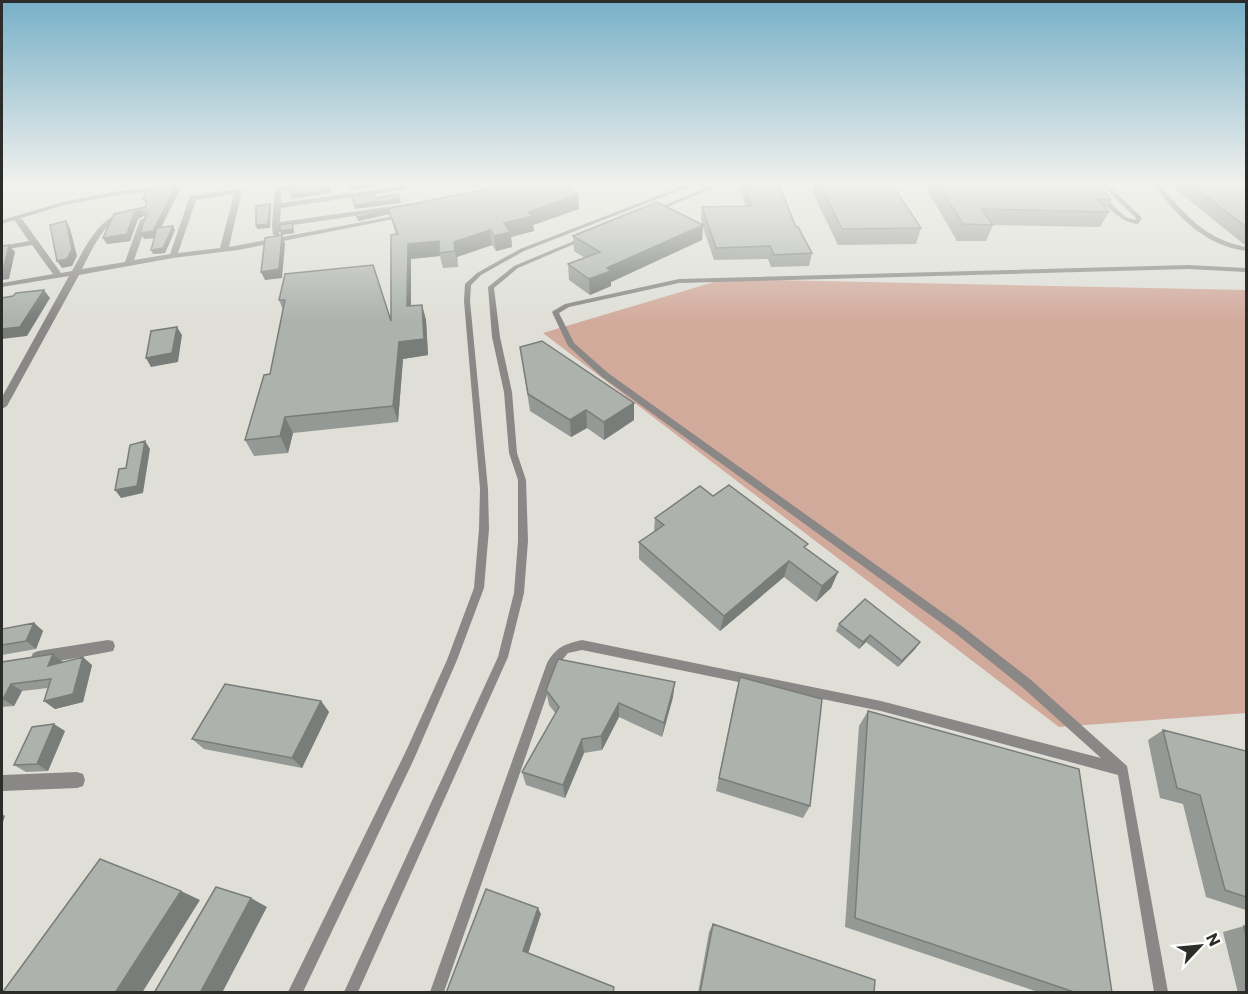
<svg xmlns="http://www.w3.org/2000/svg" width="1248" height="994" font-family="Commissioner,sans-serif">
	<rect width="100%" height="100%" fill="#dfdfd8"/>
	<path fill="#d2aa9c" d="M724 279 1246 290V713L1059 727 543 333Z"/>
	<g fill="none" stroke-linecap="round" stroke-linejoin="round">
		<path fill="#8a8886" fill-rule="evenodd" d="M187 183H194L184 188 118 195 64 205 2 224V220L63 202 118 191 183 185Z
			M691 183H698L524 251 481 275 471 285 470 301 488 489 489 529 484 588 457 660 414 759 303 992H288L406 751 447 660 474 588 479 529 480 489 464 301 465 284 477 273 520 249Z
			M717 183H724L656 212 651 211Z
			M1085 183H1091L1125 217 1135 220 1136 218 1100 183H1106L1141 217 1142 218 1138 224C1118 223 1098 197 1085 183Z
			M1152 183H1158C1185 214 1204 239 1246 247V251C1203 245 1178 216 1152 183Z
			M581 238 586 239 518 268 494 288 500 337 512 392 517 453 526 480 528 541 524 593 508 657 358 992H344L498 657 514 593 518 541V480L509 453 504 392 492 337 488 287 514 266Z
			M1188 265 1246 268V272L1188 269 679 283 569 307 559 313 574 343 608 373 963 627 1030 679 1127 766 1168 992H1154L1118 775 881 711 582 650 568 653 557 666 444 992H430L547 663C556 647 565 644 582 640L881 701 1101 758 1022 687 955 633 602 377 568 346 552 312 553 311 565 304 679 279Z"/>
		<path fill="#8a8886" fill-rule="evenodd" d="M313 183H333L330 185 281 191V203L402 186 406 188 402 190 281 208 280 222 408 204 412 206 408 208 280 227 279 235H273L272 225 275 187Z
			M238 189 242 191 229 247 405 214 409 216 238 250 173 258 79 275 7 406 2 409V397L69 276 2 287V283L53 274 32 245 2 250V246L29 241 15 221 16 219H22L61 273 72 271C85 248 98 218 125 211L129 213C125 215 120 217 116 219 100 231 90 253 82 269L125 262 140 220 144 218 148 220 134 260 170 254 190 196ZM234 194 220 248 178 253 196 200Z
			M108 640 113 641 115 646 113 651 108 652 38 665 33 663 31 658 33 653 38 651Z
			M77 772 83 774 85 780 83 786 77 788 2 791V775Z"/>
	</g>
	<path fill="#959995" d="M512 183H558L578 194 579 209 533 225 534 231 511 237 512 247 496 251 492 245 457 257 458 267 443 268 440 256 411 259V306L422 305 426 320 428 355 403 359 398 422 293 433 288 453 254 456 245 440 270 374 283 310 279 300 285 274 391 321 396 235 390 214 358 221 388 209 512 184Z
		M742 183H778L796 227 812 253 809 266 771 267 768 259 714 260 703 227 702 240 611 282V286L590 295 569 280 568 264 585 258 574 251 573 236 702 225 701 219 702 207 746 206 741 191Z
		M815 183H891L921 228 916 244 838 245 813 193Z
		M923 183H1097L1111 200 1106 209 1109 212 1100 227 993 225 986 241H957Z
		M1168 183H1246V246Z
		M179 191 161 227 175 230 165 253 153 254 154 238 144 239 145 217 143 216 138 219 130 241 107 244 103 238 114 214 145 207 146 204 143 199Z
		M520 347 634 420 604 440 587 428 571 437 530 411Z
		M655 518 807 549 838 572 831 588 816 602 784 577 720 631 639 559V542L654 532Z
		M34 623 43 631 36 649 2 655V629Z
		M839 624 920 642 915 649 898 667 866 642 859 649 836 631Z
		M53 654 63 662 92 665 83 702 55 709 44 701 48 688 22 691 14 706 2 707V662Z
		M740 677 810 806 803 818 716 791 736 692Z
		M546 690 673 697 662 737 619 717 602 750 584 753 565 798 526 785 522 772 556 714 549 705Z
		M321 701 329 712 302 768 204 749 192 739Z
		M868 711 1112 993H1041L845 927 859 726Z
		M1163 730 1246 751V910L1206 897 1183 804 1160 798 1148 740Z
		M65 731 48 771 26 772 14 765Z
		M713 924 874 993H698L709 932Z
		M1244 926 1246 927V993H1238L1223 932Z"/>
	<path fill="#797d79" d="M370 184 371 188 351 191 350 187Z
		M176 185 179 191 156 238 144 239 140 233Z
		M330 190 331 193 292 199 291 195Z
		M578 194 579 209 533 225 534 231 511 237 512 247 496 251 494 236 504 223 528 212Z
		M400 199 401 203 355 209 354 205Z
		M270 204 271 208 270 228 257 229 256 225Z
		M140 210 143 216 138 219 130 241 107 244 103 238Z
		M389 210 390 214 358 221 357 217Z
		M66 221 70 228 77 256 72 266 62 268 57 261Z
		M703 225 702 240 611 282V286L590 295 589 279 607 268Z
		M173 226 175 230 165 253 153 254 151 250Z
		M293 229 295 233 281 235 280 231Z
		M490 230 492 245 457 257 458 267 455 251 454 242Z
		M282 235 285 244 282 278 265 280 261 272Z
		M439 241 440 256 411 259V322L407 306 408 244Z
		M9 245 15 252 9 279 2 280V271Z
		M44 290 50 298 27 336 2 339V329Z
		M422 305 426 320 428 355 403 359 398 422 393 406 399 342Z
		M177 327 182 335 178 362 151 367 146 358Z
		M634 403V420L604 440V422Z
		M586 410 587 428 571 437 570 420Z
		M285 417 293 433 288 453 280 436Z
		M145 441 150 449 143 493 121 498 115 490Z
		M789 561 784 577 720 631 724 616Z
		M838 572 831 588 816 602 822 586Z
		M34 623 43 631 36 649 26 641Z
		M870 635 866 642 859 649 863 642Z
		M920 642 915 649 898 667 902 661Z
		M53 654 63 662 48 666Z
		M83 657 92 665 83 702 55 709 44 701Z
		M675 682 673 697 662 737 664 723Z
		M11 684 22 691 14 706 3 699Z
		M321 701 329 712 302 768 292 758Z
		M619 703V717L602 750 601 736Z
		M54 724 65 731 48 771 37 764Z
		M582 739 584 753 565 798 563 785Z
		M2 814 5 816 2 825Z
		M181 891 200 900 142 993H115Z
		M251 898 267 907 222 993H200Z
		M538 908 541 914 527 957 523 951Z"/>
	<path fill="#adb2ad" stroke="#797d79" stroke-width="1.5" d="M328 183 330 190 291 195 290 188Z
		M349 183H369L370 184 350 187Z
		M516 183H558L578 194 528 212 532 216 504 223 510 232 494 236 490 230 454 242 455 251 439 253V241L408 244 407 306 422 305 424 339 399 342 393 406 285 417 280 436 245 440 264 375 270 374 285 300H279L285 274 373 265 391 321V235L398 234 388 209Z
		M744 183H778L796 227H798L812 253 774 255 770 246 716 248 702 207 752 206Z
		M819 183H891L921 228 842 229Z
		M937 183H1097L1111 200 1098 199 1109 212 982 209 993 225 963 224Z
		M1189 183H1246V227Z
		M176 185 153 231 140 233 147 213 140 210 134 213 127 234 103 238 114 214 145 207 147 201 143 199 147 188Z
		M373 193 375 198 398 194 400 199 354 205 352 196Z
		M657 202 703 225 607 268 611 271 589 279 568 264 600 252 573 236Z
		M270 204 268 224 256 225V206Z
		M388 209 389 210 357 217 356 214Z
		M66 221 72 249 67 259 57 261 50 225Z
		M292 223 293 229 280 231V225Z
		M173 226 163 248 151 250 157 228Z
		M282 235 279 269 261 272 265 238Z
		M9 245 3 271H2V246Z
		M44 290 20 327 2 329V298L13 296 16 293Z
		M177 327 172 353 146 358 151 331Z
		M542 341 634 403 604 422 586 410 570 420 528 394 520 347Z
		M145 441 137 486 115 490 119 469 126 468 130 445Z
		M729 485 808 544 804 547 838 572 822 586 789 561 724 616 639 542 664 525 655 518 700 486 713 496Z
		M865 599 920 642 902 661 870 635 863 642 839 624Z
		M34 623 26 641 2 645V629Z
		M53 654 48 666 83 657 73 694 44 701 51 679 11 684 3 699H2V662Z
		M558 659 675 682 664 723 619 703 601 736 582 739 563 785 522 772 559 707 546 690Z
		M740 677 822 699 810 806 719 778Z
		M225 684 321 701 292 758 192 739Z
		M868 711 1079 769 1112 993H1077L855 918Z
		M54 724 37 764 14 765 32 727Z
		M1163 730 1246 751V897L1225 890 1200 795 1177 788Z
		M100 859 181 891 115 993H2Z
		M216 887 251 898 200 993H154Z
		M486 889 538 908 523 951 614 987 613 993H446Z
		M713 924 875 980 874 993H700Z
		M1244 926 1246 927V937Z"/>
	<linearGradient id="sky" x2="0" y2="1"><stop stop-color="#77b0c8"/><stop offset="0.57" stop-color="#f1f1ed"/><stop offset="1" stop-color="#f1f1ed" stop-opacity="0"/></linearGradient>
	<rect width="1248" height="322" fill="url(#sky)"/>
	<rect width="1248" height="994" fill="none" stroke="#2c2c2a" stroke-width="6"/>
	<g transform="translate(1200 946) rotate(64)" stroke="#fffffe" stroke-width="4.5" paint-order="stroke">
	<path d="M0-4.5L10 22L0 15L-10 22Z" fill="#2c2c2a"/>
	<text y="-9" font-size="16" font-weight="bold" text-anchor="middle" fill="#2c2c2a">N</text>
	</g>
</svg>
